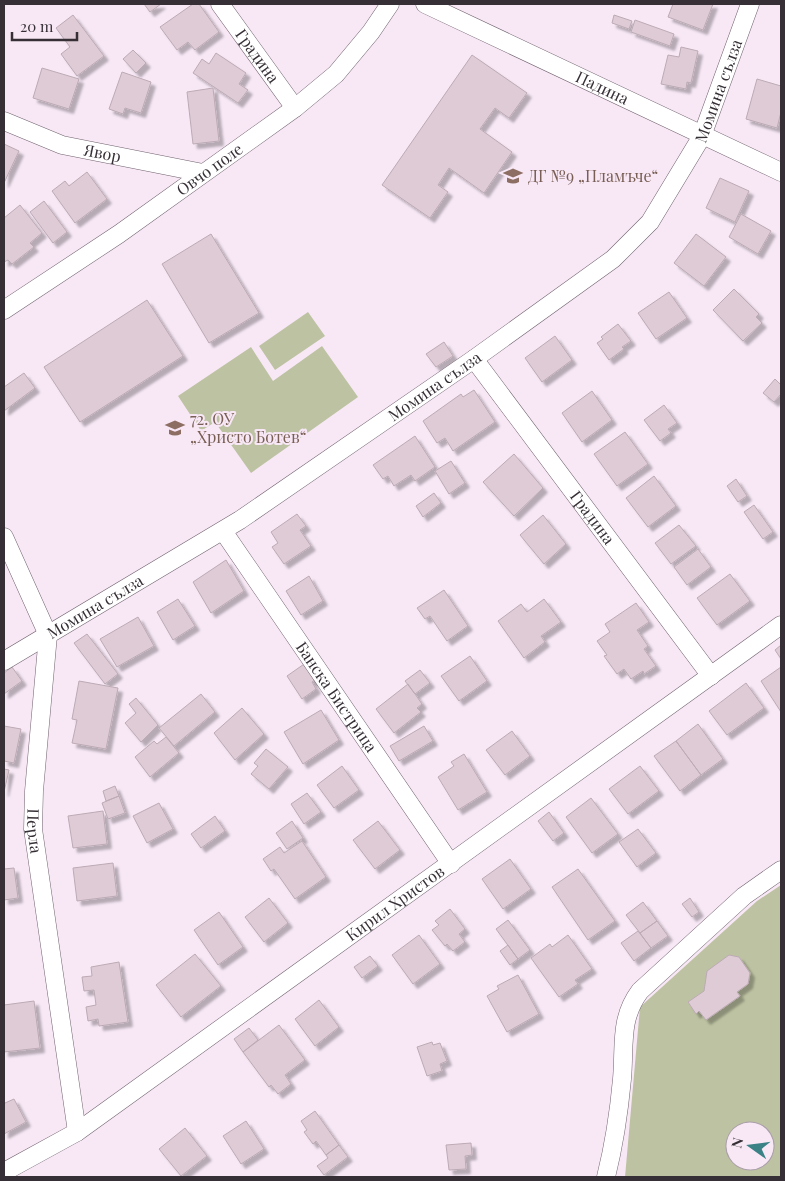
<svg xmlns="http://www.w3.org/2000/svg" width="785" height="1181" font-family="'Playfair Display',serif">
	<defs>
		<filter id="shadow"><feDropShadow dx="4.5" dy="4.5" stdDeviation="1" flood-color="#0004"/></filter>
	</defs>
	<rect width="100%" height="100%" fill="#f8e8f6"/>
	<path fill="#bdc3a2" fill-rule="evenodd" d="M308 312 325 336 275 370 259 346Z
		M322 346 358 397 251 473 215 422 201 431 178 396 251 347 273 381Z
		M781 885V1177H625L640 1007 757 901ZM735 1131H765V1161H735Z"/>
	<path fill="#decbd5" stroke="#bcaab4" filter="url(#shadow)" d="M144 4H161L150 12Z
		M193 4H199L219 32 195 50 188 42 177 50 160 27Z
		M673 4H713L703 30 668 17Z
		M73 15 104 56 77 76 61 54 70 47 56 28Z
		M614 15 632 21 629 29 612 23Z
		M635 20 674 34 670 46 631 32Z
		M681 47 698 51 691 83 687 82 686 89 661 84 668 55 679 57Z
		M133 50 146 63 136 73 123 59Z
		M216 53 246 73 239 84 248 90 238 103 193 73 202 59 209 64Z
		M472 55 527 93 509 118 495 108 480 129 512 152 484 193 449 168 438 185 448 192 430 218 382 185Z
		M42 68 79 79 69 109 33 98Z
		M122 72 151 82 141 113 125 108 123 114 109 109Z
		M757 79 781 86V112L777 128 746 119Z
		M213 88 219 141 193 144 187 92Z
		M4 144 19 151 4 183Z
		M87 172 107 199 75 223 52 191 65 181 69 186Z
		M720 178 749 191 735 222 706 208Z
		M44 201 67 232 53 243 30 212Z
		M20 205 42 233 30 243 34 247 12 264 8 260 4 262V218Z
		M741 214 771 231 758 254 729 237Z
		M211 234 259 313 209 343 162 264Z
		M696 234 726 257 704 286 674 263Z
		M734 289 759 314 756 317 762 323 743 341 713 310Z
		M669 292 687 318 656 339 638 313Z
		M147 300 183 356 80 422 44 367Z
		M618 324 631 341 622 347 624 349 609 360 597 343 603 339 601 337Z
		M555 336 572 360 542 382 525 358Z
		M444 342 453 356 436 367 426 354Z
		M24 373 35 388 4 411V387Z
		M775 379 781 385V394L774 402 763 393Z
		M474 390 495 422 453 451 445 438 437 443 423 421 461 394 463 397Z
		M592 391 612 420 582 442 562 413Z
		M664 405 677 423 668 429 671 433 660 441 644 420Z
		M625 432 648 464 617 486 594 454Z
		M415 436 435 467 415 481 411 475 394 486 388 476 383 479 373 465Z
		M514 454 543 488 514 516 483 482Z
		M451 461 465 483 449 494 435 471Z
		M654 476 676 506 648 527 626 498Z
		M736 479 747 496 738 502 727 486Z
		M434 493 441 503 423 517 416 506Z
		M754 505 773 532 763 539 744 512Z
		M297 514 306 526 300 530 311 546 284 564 272 547 278 543 271 532Z
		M543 515 566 544 544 564 520 535Z
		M679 525 696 546 671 564 655 543Z
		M698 549 711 567 687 585 674 567Z
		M226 560 244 591 211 613 193 582Z
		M730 574 750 601 717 625 697 598Z
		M309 576 323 601 301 615 286 591Z
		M444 590 468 626 447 641 430 616 425 619 417 608Z
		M178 599 195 626 173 640 157 612Z
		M544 599 561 622 541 636 545 642 524 658 498 621 521 604 527 612Z
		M636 603 649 622 637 630 648 646 644 649 656 666 644 674 643 671 631 679 624 669 617 674 604 656 607 655 597 641 610 632 605 624Z
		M138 617 154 646 117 667 100 639Z
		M87 634 118 674 105 684 74 643Z
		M781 645V659L775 650Z
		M470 656 487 681 459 701 441 676Z
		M307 662 317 678 312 682 316 689 302 699 287 676Z
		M12 667 22 681 4 694V673Z
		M781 667V712L761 681Z
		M420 670 430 683 415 694 405 681Z
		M79 681 118 688 106 749 72 743 77 720 72 719Z
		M746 683 764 708 727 735 709 711Z
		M408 684 422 704 417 708 421 712 394 733 376 709Z
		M201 694 215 712 174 746 159 728Z
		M136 698 158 725 141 742 125 723 136 713 129 704Z
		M242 708 264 734 235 760 214 733Z
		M321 710 339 740 303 764 284 732Z
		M698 724 723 759 701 775 676 741Z
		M4 726 21 729 14 763 4 761Z
		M424 726 433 741 399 761 390 746Z
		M512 731 530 756 505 775 486 750Z
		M166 737 179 753 150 777 135 757 154 741 157 744Z
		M676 741 701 775 680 791 654 756Z
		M266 749 288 767 269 789 251 774 258 766 254 763Z
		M464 754 487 792 458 810 438 777 454 766 451 762Z
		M342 766 359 790 334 808 317 785Z
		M640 766 659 791 628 814 609 789Z
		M4 769 9 770 4 792Z
		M115 786 119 796 106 801 103 791Z
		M307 793 321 812 304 824 291 804Z
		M119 796 125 813 108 819 102 803Z
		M591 798 618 834 592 853 566 817Z
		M159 803 173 829 147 843 133 816Z
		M103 811 107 844 73 848 68 816Z
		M549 812 564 833 553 841 538 821Z
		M215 816 225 831 201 848 191 834Z
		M292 821 303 838 287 849 276 833Z
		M378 821 400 850 375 869 353 840Z
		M638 829 656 853 637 867 619 842Z
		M302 841 326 877 295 899 274 869 271 871 263 859 280 847 284 853Z
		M510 859 531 889 503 909 482 879Z
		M113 863 117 896 77 901 73 868Z
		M14 868 18 898 4 900V869Z
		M578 869 615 921 588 940 552 887Z
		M269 898 288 923 264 942 245 917Z
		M690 898 699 912 692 917 682 904Z
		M643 902 657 921 640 933 626 915Z
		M450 909 465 929 459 934 465 942 453 951 447 944 445 946 432 930 439 925 435 921Z
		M219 912 243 947 218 965 194 930Z
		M508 920 530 950 518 959 496 929Z
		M657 921 668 936 651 948 640 933Z
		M638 931 651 948 634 961 621 943Z
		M419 935 440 964 413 984 392 955Z
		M568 935 592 969 575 980 578 984 559 997 531 958 550 944 552 947Z
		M508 945 518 959 510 965 500 951Z
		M195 954 221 986 181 1017 156 985Z
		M729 955 739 957 750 973 748 984 737 992 740 996 706 1020 699 1011 696 1014 688 1002 704 991 707 971Z
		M370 956 378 966 362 978 354 967Z
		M119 962 128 1022 99 1026 98 1019 88 1021 86 1007 96 1005 94 990 84 991 82 977 92 976 91 967Z
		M518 975 539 1014 507 1032 487 996 499 989 497 986Z
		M319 1000 339 1027 315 1046 295 1019Z
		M34 1001 40 1048 4 1052V1005Z
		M279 1025 305 1060 285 1075 291 1084 278 1094 271 1085 269 1087 243 1052Z
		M249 1028 258 1040 243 1052 234 1039Z
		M432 1042 433 1045 440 1043 447 1061 440 1064 442 1071 427 1076 417 1047Z
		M14 1099 26 1122 4 1134V1102L5 1103Z
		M315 1111 339 1145 326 1155 316 1141 313 1144 304 1132 307 1130 301 1121Z
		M246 1121 264 1149 241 1164 223 1136Z
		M185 1128 207 1156 181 1176 159 1149Z
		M471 1143 472 1155 465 1156 466 1169 449 1170 446 1145Z
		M339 1145 348 1157 324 1175 317 1166 328 1158 326 1155Z"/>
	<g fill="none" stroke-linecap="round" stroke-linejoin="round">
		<g stroke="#70626e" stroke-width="19">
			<g id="minor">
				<path id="s1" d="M220 4 295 108"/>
				<path id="s2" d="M425 4 781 172"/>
				<path id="s3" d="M4 121 62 145 203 173"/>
				<path id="s4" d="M4 310 119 234 295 108 336 74 371 32 390 4"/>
				<path id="s5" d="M474 359 711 676"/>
				<path id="s6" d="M223 531 451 864"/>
				<path id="s7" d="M4 537 48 635 34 791 33 829 77 1132"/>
				<path id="s8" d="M4 661 240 520 474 359 613 259 650 222 702 136 750 4"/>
				<path id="s9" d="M4 1172 77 1132 781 625"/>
				<path d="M606 1177C614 1145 619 1112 622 1079 625 1046 619 1019 640 991L744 896 781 870"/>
			</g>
		</g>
		<use href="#minor" stroke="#fff" stroke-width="18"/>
	</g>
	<defs>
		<g id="school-bare" transform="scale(1.5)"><path d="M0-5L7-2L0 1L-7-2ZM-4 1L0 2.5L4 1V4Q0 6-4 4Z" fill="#8d6e63" stroke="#f8e8f6" stroke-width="2.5" paint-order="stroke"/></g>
	</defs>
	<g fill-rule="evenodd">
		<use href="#school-bare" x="513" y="176"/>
		<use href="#school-bare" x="175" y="428"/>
	</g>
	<g text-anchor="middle" stroke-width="4" stroke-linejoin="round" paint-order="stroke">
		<g font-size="16" fill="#363036" stroke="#f8e8f6">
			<text dy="6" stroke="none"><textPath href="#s1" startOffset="64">Градина</textPath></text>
			<text dy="6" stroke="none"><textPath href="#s2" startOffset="196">Падина</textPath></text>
			<text dy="6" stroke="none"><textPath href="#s8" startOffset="931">Момина сълза</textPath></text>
			<text dy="6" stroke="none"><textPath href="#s3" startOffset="104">Явор</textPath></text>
			<text dy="6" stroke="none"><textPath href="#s4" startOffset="249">Овчо поле</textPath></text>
			<text dy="6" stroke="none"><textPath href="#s8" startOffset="511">Момина сълза</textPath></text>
			<text dy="6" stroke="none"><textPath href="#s5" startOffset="198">Градина</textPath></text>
			<text dy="6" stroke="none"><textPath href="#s8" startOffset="106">Момина сълза</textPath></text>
			<text dy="6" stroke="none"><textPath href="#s6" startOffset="201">Банска Бистрица</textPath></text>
			<text dy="6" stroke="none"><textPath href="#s7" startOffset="304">Перла</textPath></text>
			<text dy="6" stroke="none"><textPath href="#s9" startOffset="475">Кирил Христов</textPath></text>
		</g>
		<g font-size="16" fill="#785e54" stroke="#f8e8f6" text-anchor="start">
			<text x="528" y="182">ДГ №9 „Пламъче“</text>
			<text x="190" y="425">72. ОУ<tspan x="190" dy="18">„Христо Ботев“</tspan></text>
		</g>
	</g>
	<rect width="785" height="1181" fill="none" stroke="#363036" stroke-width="10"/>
	<g transform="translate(750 1146) rotate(284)"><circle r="24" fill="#f8e8f6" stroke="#aa9ea9"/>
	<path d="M0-4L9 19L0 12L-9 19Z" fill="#3a8286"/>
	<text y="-8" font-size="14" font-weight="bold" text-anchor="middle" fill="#363036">N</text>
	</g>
	<path d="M12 32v8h65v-8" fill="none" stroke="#363036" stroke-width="2.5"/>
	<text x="20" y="32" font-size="15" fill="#363036" stroke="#f8e8f6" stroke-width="4" paint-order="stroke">20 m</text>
</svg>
